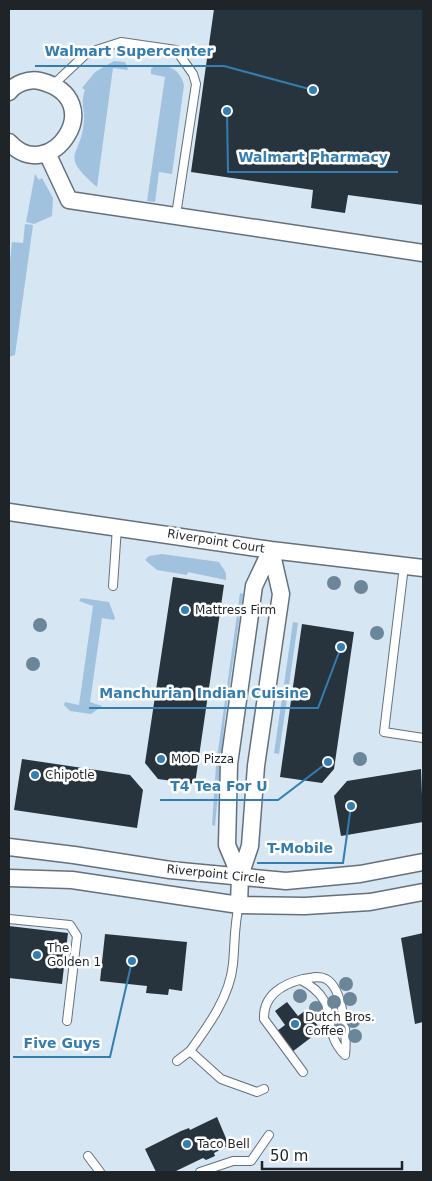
<svg xmlns="http://www.w3.org/2000/svg" width="432" height="1181" font-family="'DejaVu Sans',sans-serif">
	<rect width="100%" height="100%" fill="#d6e6f3"/>
	<path fill="#a1c2de" d="M114 61 125 62 128 69 127 70 113 68 97 187C58 153 81 159 84 121 85 110 80 102 85 90L82 88 95 72Z
		M156 65C172 65 180 71 184 85L172 174 159 172 155 202 147 201 165 77 151 74V69Z
		M35 174 39 180 42 178 53 198 52 216 34 224 26 222Z
		M25 224 33 225 15 355 9 357V271L12 242 23 243Z
		M162 554 219 562 226 573V580L188 572 187 575 157 570 145 560 149 556Z
		M240 593 243 594 225 717 215 826 212 825 216 765Z
		M81 598 109 602 115 618 114 620 102 618 90 702 102 706 91 714 70 711 64 705 65 702 79 705 93 606 79 601Z
		M293 622 298 623 279 754 274 753Z"/>
	<path fill="#27343e" d="M214 9H423V205L348 195 345 213 311 208 313 190 191 172Z
		M173 577 224 585 195 784 158 779 145 763Z
		M302 624 354 632 334 769 322 783 280 777Z
		M22 759 130 775 143 790 137 828 14 810Z
		M421 769 423 822 341 836 334 796 347 781Z
		M9 926 68 933 62 984 9 978Z
		M423 933V1022L415 1024 401 938Z
		M105 934 187 942 182 991 169 989 168 995 146 993 147 986 100 981Z
		M287 1002 298 1016 306 1010 321 1030 292 1052 277 1031 285 1025 275 1011Z
		M217 1117 228 1143H233L214 1153 215 1156 206 1160 203 1158 174 1172H156L145 1149 181 1131 189 1128 190 1130Z"/>
	<g fill="none" stroke-linecap="round" stroke-linejoin="round">
		<g stroke="#63717c" stroke-width="10">
			<path id="service" d="M54 84 87 53 121 42 176 50 193 74 196 84 176 215
				M404 566 384 732 423 738
				M113 586 117 527
				M239 905C234 925 235 944 233 964 230 996 209 1025 190 1051L221 1079 257 1092 264 1089
				M9 919 70 925 77 936 67 1021
				M301 980C344 1003 318 1028 345 1055
				M177 1061 190 1051
				M303 1072 264 1019C263 995 283 984 303 979 311 978 318 975 326 979 344 989 347 1037 345 1055
				M88 1156 100 1172
				M200 1172 233 1161H251L269 1135"/>
		</g>
		<g stroke="#63717c" stroke-width="19">
			<path id="minor" d="M9 92C15 84 29 78 40 81 112 99 50 188 9 142
				M47 153 69 200 423 253
				M9 512 271 550 423 568
				M9 847 74 855 170 870 286 881 360 874 423 862
				M240 876 227 845 229 764 254 586 271 550
				M9 878 72 880 239 905 305 906 370 902 423 892
				M239 905 240 876 250 846 256 766 281 594 271 550"/>
		</g>
		<use href="#service" stroke="#fff" stroke-width="8"/>
		<use href="#minor" stroke="#fff" stroke-width="16"/>
	</g>
	<g fill="#6b8599">
		<circle cx="334" cy="583" r="7"/>
		<circle cx="361" cy="587" r="7"/>
		<circle cx="40" cy="625" r="7"/>
		<circle cx="377" cy="633" r="7"/>
		<circle cx="33" cy="664" r="7"/>
		<circle cx="360" cy="759" r="7"/>
		<circle cx="346" cy="984" r="7"/>
		<circle cx="300" cy="996" r="7"/>
		<circle cx="350" cy="999" r="7"/>
		<circle cx="334" cy="1002" r="7"/>
		<circle cx="316" cy="1008" r="7"/>
		<circle cx="353" cy="1021" r="7"/>
		<circle cx="339" cy="1030" r="7"/>
		<circle cx="355" cy="1036" r="7"/>
	</g>
	<g fill="#347db1" stroke="#fff" stroke-width="2">
		<circle cx="185" cy="610" r="5"/>
		<circle cx="161" cy="759" r="5"/>
		<circle cx="35" cy="775" r="5"/>
		<circle cx="37" cy="955" r="5"/>
		<circle cx="295" cy="1024" r="5"/>
		<circle cx="187" cy="1144" r="5"/>
	</g>
	<g text-anchor="middle" stroke-width="5" stroke-linejoin="round" paint-order="stroke">
		<g font-size="12" fill="#1f2429" stroke="#fff">
			<text transform="translate(216 541) rotate(9)" y="4">Riverpoint Court</text>
			<text transform="translate(216 874) rotate(6)" y="4">Riverpoint Circle</text>
		</g>
		<g font-size="12" fill="#1f2429" stroke="#fff" text-anchor="start">
			<text x="195" y="614">Mattress Firm</text>
			<text x="171" y="763">MOD Pizza</text>
			<text x="45" y="779">Chipotle</text>
			<text x="47" y="952">The<tspan x="47" dy="14">Golden 1</tspan></text>
			<text x="305" y="1021">Dutch Bros.<tspan x="305" dy="14">Coffee</tspan></text>
			<text x="197" y="1148">Taco Bell</text>
		</g>
	</g>
	<path fill="none" stroke="#347db1" stroke-width="2" d="M313 90L224 66H35M227 111L228 172H398M341 647L318 708H89M328 762L278 800H160M351 806L343 863H257M132 961L110 1057H13"/>
	<g fill="#347db1" stroke="#fff" stroke-width="2">
		<circle cx="313" cy="90" r="5"/>
		<circle cx="227" cy="111" r="5"/>
		<circle cx="341" cy="647" r="5"/>
		<circle cx="328" cy="762" r="5"/>
		<circle cx="351" cy="806" r="5"/>
		<circle cx="132" cy="961" r="5"/>
	</g>
	<g font-size="14" text-anchor="middle" font-weight="bold" fill="#347db1" stroke="#fff" stroke-width="5" stroke-linejoin="round" paint-order="stroke">
		<text x="129" y="56">Walmart Supercenter</text>
		<text x="313" y="162">Walmart Pharmacy</text>
		<text x="204" y="698">Manchurian Indian Cuisine</text>
		<text x="219" y="791">T4 Tea For U</text>
		<text x="300" y="853">T-Mobile</text>
		<text x="62" y="1048">Five Guys</text>
	</g>
	<rect width="432" height="1181" fill="none" stroke="#1f2429" stroke-width="20"/>
	<path d="M262 1161v8h140v-8" fill="none" stroke="#1f2429" stroke-width="2.5"/>
	<text x="270" y="1161" font-size="15" fill="#1f2429" stroke="#ffffff" stroke-width="4" paint-order="stroke">50 m</text>
</svg>
